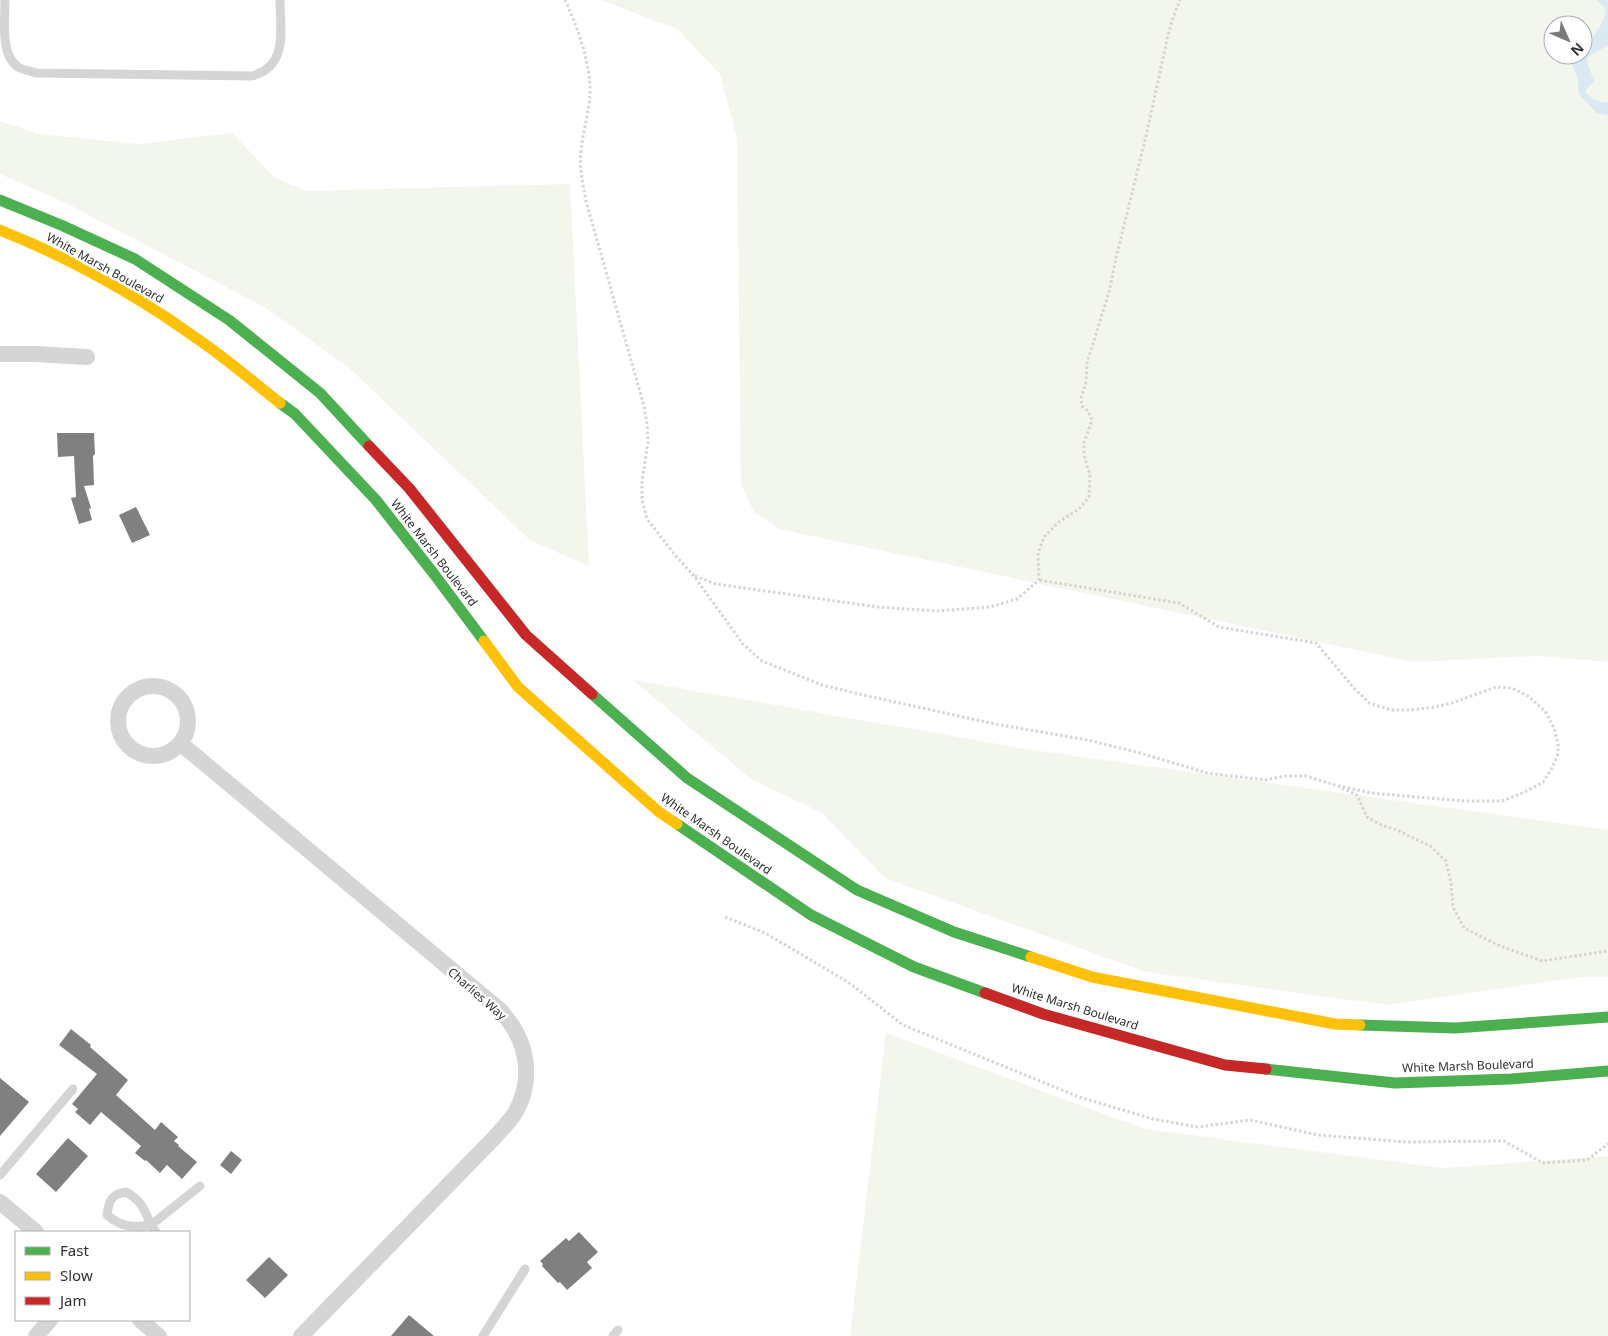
<svg xmlns="http://www.w3.org/2000/svg" width="1608" height="1336" font-family="'Noto Sans',sans-serif">
	<rect width="100%" height="100%" fill="#fff"/>
	<path fill="#f2f6ed" fill-rule="evenodd" d="M601 0H1608V662L1538 656 1414 662 779 529 754 512 741 484 737 138 720 74 677 29ZM1553 25H1583V55H1553Z
		M0 121 39 134 139 144 232 133 275 178 306 191 570 184 589 566 531 541 348 367 266 308 64 202 0 174Z
		M633 680 1032 750 1608 830V977H1580L1386 1005 1146 972 885 878 822 813 751 779Z
		M886 1033 1144 1129 1444 1168 1608 1156V1336H850Z"/>
	<path fill="#dbe9f3" d="M1597 0H1608V45L1588 57 1587 62 1594 81 1585 91C1591 100 1598 102 1608 102V115L1597 113 1580 96 1578 87V79L1571 62 1574 55H1583V44C1594 39 1605 21 1606 9Z"/>
	<path fill="#808080" d="M57 433H94L95 454 93 456 94 485 84 486 91 508 89 509 92 520 79 524 71 498 76 497 74 456 58 457Z
		M136 507 150 535 132 543 119 515Z
		M71 1029 91 1045 90 1047 128 1080 116 1095 155 1130 161 1122 178 1137 174 1141 179 1145 178 1146 197 1162 182 1179 167 1165 160 1173 146 1160 145 1161 135 1153 141 1146 101 1112 90 1125 75 1112 78 1109 72 1104 97 1074 59 1045Z
		M0 1078 29 1102 0 1136Z
		M68 1138 88 1156 56 1192 36 1174Z
		M231 1151 242 1160 231 1174 220 1165Z
		M579 1232 598 1252 587 1262 592 1268 567 1290 560 1282 558 1283 542 1266 543 1264 540 1261 566 1238 569 1241Z
		M269 1257 288 1275 265 1298 246 1280Z
		M409 1315 434 1336H391Z"/>
	<g fill="none" stroke-linecap="round" stroke-linejoin="round">
		<path stroke="#d5d5d5" stroke-width="3" stroke-dasharray="2.5 2.5" stroke-linecap="butt" d="M565 0C577 26 588 56 590 85 591 108 583 129 581 151 579 168 583 184 586 201L644 406 647 424 648 442 642 481V500L647 519 675 555 694 576 743 644 762 661 822 685 863 695 995 724 1088 740 1140 753 1207 773 1265 780 1284 776H1306L1335 785 1371 793 1464 801H1502L1525 792 1543 782 1552 768 1558 754V743L1554 728 1545 711 1528 696 1512 688 1496 687 1452 703 1435 707 1411 710H1391L1369 703 1354 688 1316 643 1219 627 1179 603 1039 580
			M695 576 716 584 878 607 937 611 990 607 1017 599 1039 580 1038 553 1044 537 1060 521 1079 509 1089 497 1090 475 1084 455V443L1092 420 1088 411 1082 406 1081 398 1086 382 1087 363 1109 292 1116 258 1147 132 1168 35 1173 18 1180 0
			M1342 788 1357 795 1367 817 1379 824 1397 830 1430 846 1446 861 1451 883 1453 907 1464 928 1498 945 1542 961 1608 951
			M725 917 765 933 848 982 903 1025 1079 1097 1153 1119 1198 1127 1250 1120 1318 1135 1406 1142 1504 1141 1543 1163 1587 1160 1608 1144"/>
		<path stroke="#d5d5d5" stroke-width="9" d="M5 0C5 20 0 55 18 67 23 70 30 71 36 73L252 76C289 66 280 29 280 0
			M0 1175 73 1089
			M126 1192C142 1201 144 1209 151 1225 133 1228 121 1227 107 1215 109 1201 111 1194 126 1192Z
			M156 1232 151 1225 200 1186
			M483 1336 525 1269
			M613 1336 618 1330"/>
		<path stroke="#d5d5d5" stroke-width="16" d="M0 354H35L87 357
			M118 721a35 35 0 1 1 70 0a35 35 0 1 1-70 0Z
			M180 743 501 1011C505 1016 509 1021 513 1027 530 1054 531 1089 513 1116 508 1123 501 1130 495 1137L301 1336
			M0 1202 36 1232
			M140 1320 159 1336
			M36 1336 50 1320"/>
		<path stroke="#4caf50" stroke-width="11" d="M0 200 61 225 135 259 229 320 320 393 369 446
			M280 403 295 414 376 500 434 574 484 641
			M592 694 687 778 857 890 954 932 1031 957
			M677 824 811 915 914 967 985 993
			M1360 1025 1455 1028 1608 1017
			M1266 1069 1395 1083 1511 1079 1608 1071"/>
		<path stroke="#ffc107" stroke-width="11" d="M0 230C70 258 138 296 199 340 227 359 253 382 280 403
			M484 641 518 687 659 812 677 824
			M1031 957 1092 977 1335 1024 1360 1025"/>
		<path stroke="#c62828" stroke-width="11" d="M369 446 409 488 526 635 592 694
			M985 993 1043 1014 1225 1065 1266 1069"/>
	</g>
	<g text-anchor="middle" stroke-width="5" stroke-linejoin="round" paint-order="stroke">
		<g font-size="12" fill="#313131" stroke="#fff">
			<text transform="translate(105 268) rotate(29)" y="4">White Marsh Boulevard</text>
			<text transform="translate(434 553) rotate(52)" y="4">White Marsh Boulevard</text>
			<text transform="translate(716 834) rotate(35)" y="4">White Marsh Boulevard</text>
			<text transform="translate(477 994) rotate(41)" y="4">Charlies Way</text>
			<text transform="translate(1075 1007) rotate(17)" y="4">White Marsh Boulevard</text>
			<text transform="translate(1468 1066) rotate(-2)" y="4">White Marsh Boulevard</text>
		</g>
	</g>
	<rect x="15" y="1231" width="175" height="90" fill="#ffffff" stroke="#adadad"/>
	<rect x="25" y="1247" width="25" height="8" fill="#4caf50" stroke="#adadad"/>
	<text x="60" y="1256" font-size="15" fill="#313131">Fast</text>
	<rect x="25" y="1272" width="25" height="8" fill="#ffc107" stroke="#adadad"/>
	<text x="60" y="1281" font-size="15" fill="#313131">Slow</text>
	<rect x="25" y="1297" width="25" height="8" fill="#c62828" stroke="#adadad"/>
	<text x="60" y="1306" font-size="15" fill="#313131">Jam</text>
	<g transform="translate(1568 40) rotate(135)"><circle r="24" fill="#ffffff" stroke="#adadad"/>
	<path d="M0-4L9 19L0 12L-9 19Z" fill="#797979"/>
	<text y="-8" font-size="14" font-weight="bold" text-anchor="middle" fill="#313131">N</text>
	</g>
</svg>
